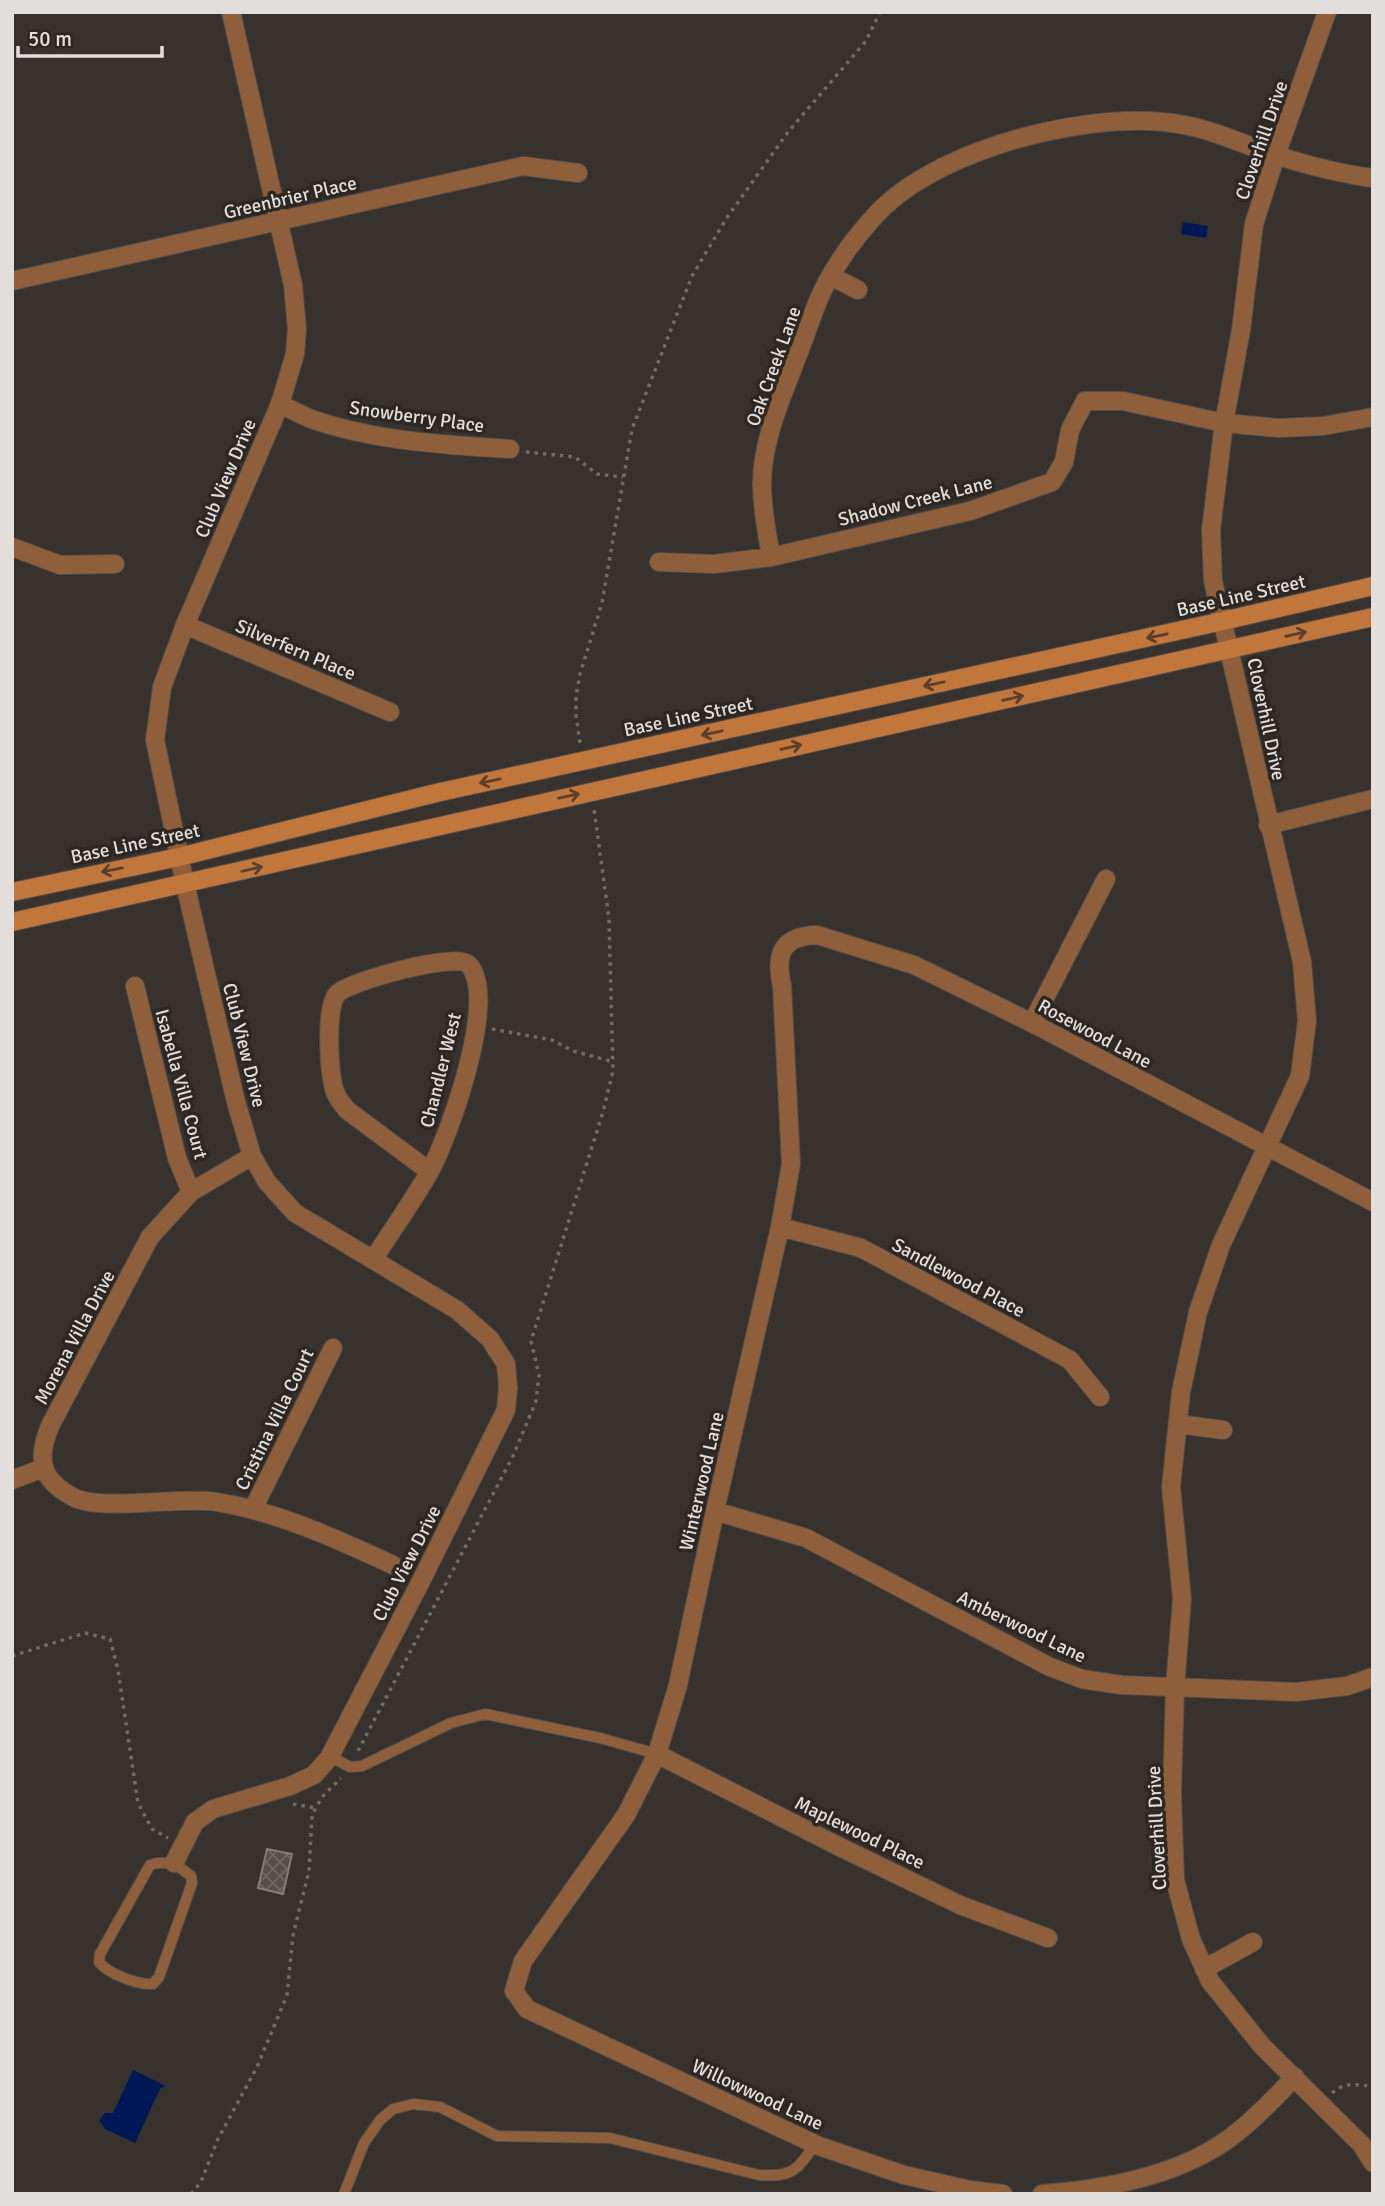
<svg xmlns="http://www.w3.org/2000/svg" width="1385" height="2206" font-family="Signika,sans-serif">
	<defs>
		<pattern id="building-cross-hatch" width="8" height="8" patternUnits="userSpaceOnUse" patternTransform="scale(1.75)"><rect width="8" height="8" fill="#554f4b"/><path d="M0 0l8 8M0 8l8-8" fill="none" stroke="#6d6864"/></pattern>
	</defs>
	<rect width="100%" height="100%" fill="#38322e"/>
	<path fill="#001956" d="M1183 222 1208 226 1206 238 1181 234Z
		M133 2070 166 2086 160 2089 135 2143 105 2129 99 2120 105 2113H113Z"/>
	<path fill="url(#building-cross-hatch)" stroke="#847e79" stroke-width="2" d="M267 1849 292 1854 283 1894 258 1888Z"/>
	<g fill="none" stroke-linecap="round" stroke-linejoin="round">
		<g stroke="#534e4a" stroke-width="12">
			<path id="service" d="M330 1756 350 1767 362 1766 451 1723 485 1714 600 1738 657 1754
				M157 1863H174L191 1876 192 1883 159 1977 153 1984C138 1985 108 1974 99 1962L100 1954 150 1865Z
				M344 2194 364 2143 380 2120 393 2109 413 2104 440 2107 497 2136 610 2138 759 2175C792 2177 797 2171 815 2144"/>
		</g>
		<g stroke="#534e4a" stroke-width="20">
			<path id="minor" d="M831 276 858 290
				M12 281 523 166 578 173
				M280 404C291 409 302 416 314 420 376 441 445 445 510 449
				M12 547 60 565 115 564
				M771 557C767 533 762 509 762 484 762 440 782 397 797 357 807 333 814 306 826 284 838 261 855 238 872 219 929 153 1064 118 1149 121 1201 123 1228 139 1275 155 1307 165 1340 174 1373 178
				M659 562 714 564 771 557 970 511 1052 482 1064 462 1070 430 1085 401H1123L1224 423 1279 428 1323 426 1373 417
				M185 625 390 712
				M1268 825 1373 799
				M135 986 177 1158 191 1192
				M1032 1023 1106 879
				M252 1156 191 1192 150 1237 50 1426C37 1458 39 1479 73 1497 100 1512 181 1496 217 1502 278 1512 337 1539 393 1565
				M780 1227 861 1248 1070 1360 1100 1397
				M373 1260C392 1230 413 1201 430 1171 449 1136 500 995 468 964 457 952 349 981 337 994 325 1008 329 1074 335 1092 338 1099 342 1104 347 1110L429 1171
				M1178 1424 1223 1430
				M12 1480 43 1468
				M253 1509 333 1348
				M715 1511 806 1538 1050 1667 1082 1679 1122 1685 1296 1692 1347 1686 1373 1677
				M657 1754 840 1847 960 1905 1048 1938
				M174 1863 195 1822 213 1809 290 1786 314 1775 329 1758 420 1583 506 1410 508 1388 506 1364 490 1339 457 1310 295 1213 267 1182 252 1156 236 1102 185 884
				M1204 1969 1253 1942
				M1003 2194 970 2190 904 2175 819 2146 527 2009 514 1991 523 1961 626 1815 657 1754 678 1685 715 1511 780 1227 791 1164 782 986C775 955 781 936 817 935L914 965 1032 1023 1373 1202
				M1042 2194C1109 2189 1188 2174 1240 2130 1260 2114 1277 2095 1295 2077"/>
		</g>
		<g stroke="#534e4a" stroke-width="20">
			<path id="tertiary" d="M1327 12 1276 155 1254 224 1241 330 1224 423 1211 530 1213 581 1302 962 1307 1021 1300 1076 1221 1245 1198 1312 1181 1392 1171 1487 1182 1599 1175 1687 1172 1794 1175 1880 1191 1939 1210 1981 1262 2046 1362 2145 1373 2163
				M185 884 155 740 162 687 185 625 280 404 295 354 297 329 293 285 231 12"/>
		</g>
		<g stroke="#534e4a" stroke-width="20">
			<path id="secondary" d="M12 892 179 857 436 793 1223 621 1373 586
				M12 922 1373 617"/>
		</g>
		<path stroke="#706b67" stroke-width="3.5" stroke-dasharray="3.5 5" stroke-linecap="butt" d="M526 452 575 457 597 474 623 477
			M580 743 576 715V696L580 674 602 603 632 429 692 276 726 219 788 132 866 41 880 12
			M492 1029 552 1040 573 1051 614 1062
			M12 1656 85 1633 110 1639 118 1670 138 1803 152 1829 168 1838
			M358 1751 513 1456 536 1401 539 1375 531 1341 603 1112 613 1071 609 919 594 809
			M293 1804 316 1808
			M1332 2093C1344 2082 1358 2084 1373 2087
			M191 2194 201 2182 218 2139 257 2067 287 1995 293 1935 309 1871 312 1815 322 1797 341 1778"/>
		<use href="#service" stroke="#8f5f3c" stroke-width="10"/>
		<use href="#minor" stroke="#8f5f3c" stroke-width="18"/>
		<use href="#tertiary" stroke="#8f5f3c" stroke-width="18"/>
		<use href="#secondary" stroke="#c1763b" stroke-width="18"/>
	</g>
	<defs><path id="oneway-shaft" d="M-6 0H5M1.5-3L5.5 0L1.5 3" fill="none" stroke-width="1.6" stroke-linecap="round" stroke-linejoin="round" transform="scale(1.75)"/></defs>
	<g stroke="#5a3f2b">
		<use href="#oneway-shaft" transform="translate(1296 634) rotate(-13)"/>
		<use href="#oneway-shaft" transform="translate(1157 636) rotate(168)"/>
		<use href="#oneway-shaft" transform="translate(934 684) rotate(168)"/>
		<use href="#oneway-shaft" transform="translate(1013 698) rotate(-13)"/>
		<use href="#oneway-shaft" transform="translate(712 733) rotate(168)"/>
		<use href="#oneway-shaft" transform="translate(791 747) rotate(-13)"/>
		<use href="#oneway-shaft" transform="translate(490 781) rotate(168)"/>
		<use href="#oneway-shaft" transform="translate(569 796) rotate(-12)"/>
		<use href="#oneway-shaft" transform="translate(252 869) rotate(-13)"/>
		<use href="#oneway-shaft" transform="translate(112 870) rotate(169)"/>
	</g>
	<g text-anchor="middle" stroke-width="7" stroke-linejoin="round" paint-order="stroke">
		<g font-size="19" fill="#e2dedb" stroke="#2e2824">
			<text transform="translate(1261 140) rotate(-71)" y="7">Cloverhill Drive</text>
			<text transform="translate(290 197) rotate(-13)" y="7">Greenbrier Place</text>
			<text transform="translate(773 366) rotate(-70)" y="7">Oak Creek Lane</text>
			<text transform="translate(417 416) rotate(8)" y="7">Snowberry Place</text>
			<text transform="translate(225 478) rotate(-67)" y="7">Club View Drive</text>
			<text transform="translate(915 500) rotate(-14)" y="7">Shadow Creek Lane</text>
			<text transform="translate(1241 595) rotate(-13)" y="7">Base Line Street</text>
			<text transform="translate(296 649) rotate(23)" y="7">Silverfern Place</text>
			<text transform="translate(688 716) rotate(-12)" y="7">Base Line Street</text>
			<text transform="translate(1267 719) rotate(78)" y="7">Cloverhill Drive</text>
			<text transform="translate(135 843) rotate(-12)" y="7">Base Line Street</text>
			<text transform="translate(1095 1033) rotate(28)" y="7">Rosewood Lane</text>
			<text transform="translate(245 1045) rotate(76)" y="7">Club View Drive</text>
			<text transform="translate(440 1070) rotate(-76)" y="7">Chandler West</text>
			<text transform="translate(182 1084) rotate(75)" y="7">Isabella Villa Court</text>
			<text transform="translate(959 1277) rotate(28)" y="7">Sandlewood Place</text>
			<text transform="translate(74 1337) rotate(-62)" y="7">Morena Villa Drive</text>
			<text transform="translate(274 1419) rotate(-64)" y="7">Cristina Villa Court</text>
			<text transform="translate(701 1481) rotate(-77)" y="7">Winterwood Lane</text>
			<text transform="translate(406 1563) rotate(-63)" y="7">Club View Drive</text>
			<text transform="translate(1022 1626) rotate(26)" y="7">Amberwood Lane</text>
			<text transform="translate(1156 1828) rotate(-93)" y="7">Cloverhill Drive</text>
			<text transform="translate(860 1832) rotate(26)" y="7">Maplewood Place</text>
			<text transform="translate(758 2094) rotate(25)" y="7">Willowwood Lane</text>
		</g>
	</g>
	<rect width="1385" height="2206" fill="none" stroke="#e2dedb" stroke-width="28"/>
	<path d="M18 46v10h144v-10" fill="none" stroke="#e2dedb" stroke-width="3.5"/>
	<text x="28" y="46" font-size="21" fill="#e2dedb" stroke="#2e2824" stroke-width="5" paint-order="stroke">50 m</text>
</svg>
